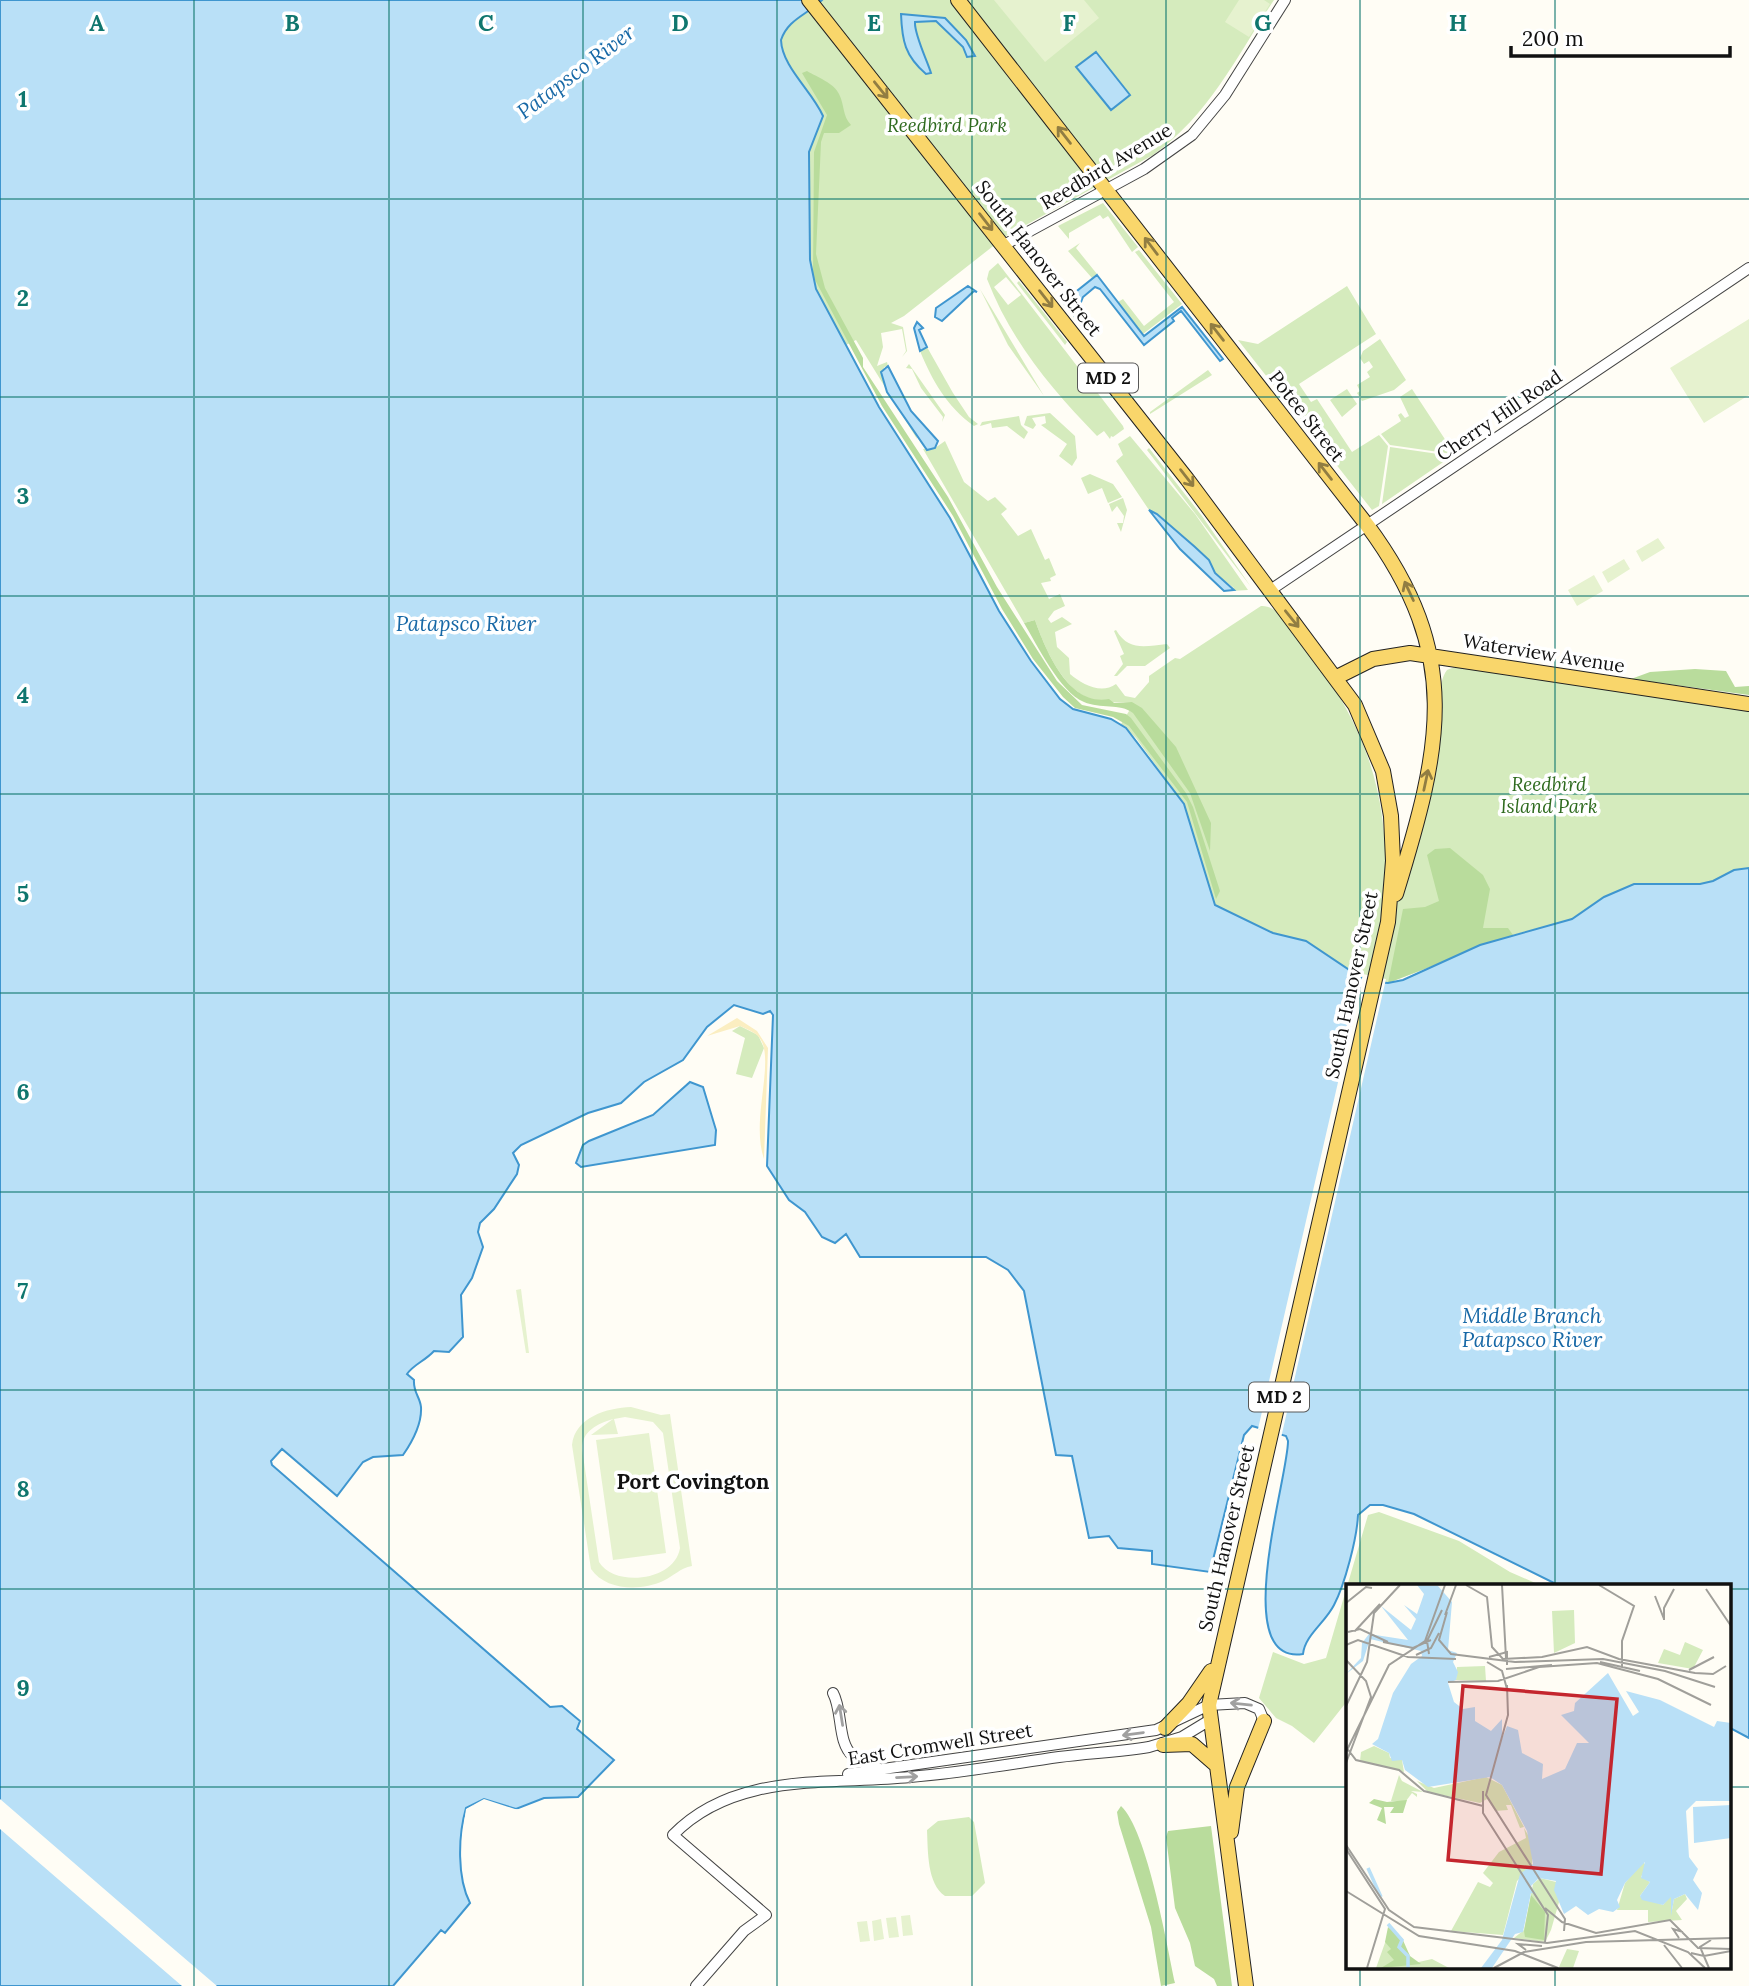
<svg xmlns="http://www.w3.org/2000/svg" width="1749" height="1986" font-family="Lora,serif">
	<rect width="100%" height="100%" fill="#fffdf5"/>
	<path fill="#d5ebbd" fill-rule="evenodd" d="M822 0H1274C1237 56 1209 115 1153 155L1006 236 904 316 891 323 903 327 907 351 902 357 906 351 902 329 881 333 883 347 877 366 887 362 888 366 884 367C877 396 915 413 917 439L856 340 846 345 816 289 810 260 809 152 823 116C812 91 782 67 781 40 788 19 807 15 822 0Z
		M1103 203 1138 247 1132 252 1108 216 1103 219 1100 215 1069 233V239L1058 226Z
		M1080 243 1076 248 1097 274 1092 278 1068 251Z
		M1139 250 1182 304 1143 334 1118 302 1123 299 1144 326 1174 302 1135 252Z
		M998 263 1123 426 1124 429 1113 437 1111 436 1110 439 1104 431 1097 436C1051 389 1011 341 987 279L989 271ZM1006 277 1021 295 1008 305 994 287Z
		M1019 281 1067 342 1065 345 1017 283Z
		M1347 286 1376 334 1299 384 1311 402 1317 399 1352 452 1379 435 1388 446 1379 506 1372 510 1238 340 1258 344Z
		M980 289 1044 396 1008 345Z
		M1380 339 1406 380 1394 390 1362 401 1357 393 1360 391 1357 385 1370 377 1367 372 1373 367 1369 361 1364 364 1360 358 1363 351Z
		M927 347 953 393 969 417 978 424 974 426C947 407 932 380 920 351Z
		M909 364 945 415 942 422 943 417 921 388 912 369 906 368Z
		M1208 370 1212 375 1150 414V412Z
		M1347 389 1357 404 1342 417 1330 400Z
		M1412 389 1452 450 1453 454 1390 445 1381 434 1401 421 1398 415 1401 413 1405 418 1409 416 1400 397Z
		M1050 413 1075 436 1077 458 1072 466 1059 456 1067 444 1041 425 1046 423 1045 416 1032 418 1036 425 1033 429 1024 425 1027 416Z
		M1019 416 1021 425 1028 432 1024 439 1007 426 992 428 991 423 980 426 982 422Z
		M1130 436 1195 514 1248 590 1231 591 1234 588 1215 573 1209 560 1158 514 1149 510 1116 461 1123 455 1118 444Z
		M945 441 964 482 988 501 995 497 1007 509 1001 514 1018 536 1031 529 1045 560 1049 558 1056 575 1050 578 1051 581 1041 583 1049 599 1060 594 1065 606 1054 611 1048 619 1051 623 1062 617 1072 624 1055 632 1057 647 1069 658 1070 674C1082 684 1101 695 1116 684L1125 696 1135 698 1149 682V676L1175 658 1180 659 1261 606C1279 605 1289 627 1299 639 1360 716 1386 779 1386 877L1406 880C1420 831 1435 783 1441 733 1443 714 1435 686 1447 670L1457 666 1749 708V868L1734 870 1713 881 1700 884H1634L1604 897 1572 919 1513 935 1388 983 1374 982 1360 977 1306 941 1273 933 1215 905 1184 804 1136 738 1121 724 1134 703C1122 701 1109 704 1096 701 1064 693 1045 649 1035 620L1024 623 923 449 935 448Z
		M1390 447 1452 456 1382 504Z
		M1149 448 1202 516 1251 587 1147 450Z
		M1090 474 1113 484 1122 497 1108 503 1102 488 1088 494 1081 478Z
		M1123 498 1127 510 1121 532 1117 523H1123L1124 516 1117 506 1112 512 1109 504Z
		M1116 630C1129 652 1146 646 1167 644L1170 648 1145 666H1127L1117 676H1114L1123 664 1120 656 1124 654 1114 631Z
		M740 1026 758 1035 764 1048 752 1078 736 1074 745 1038 732 1031Z
		M1379 1512 1459 1541 1510 1572 1540 1585H1348V1700L1314 1743 1292 1726 1276 1718 1259 1698 1273 1652 1304 1664 1326 1658 1368 1515Z
		M969 1817 974 1822 985 1883 972 1896H945C927 1884 928 1851 927 1830L938 1821Z"/>
	<path fill="#b9dc9c" d="M807 71C817 77 834 83 839 94 845 106 842 115 851 125L839 133H824L821 142 816 254 825 288 863 358V367L948 497 997 587 1057 681 1082 705 1126 714 1131 718 1186 793 1193 807 1220 891 1216 899 1187 802 1129 726 1113 717 1075 708 1063 697 1033 659 1002 609 953 516 882 406 813 276 814 152 827 115 802 73Z
		M1035 620C1046 651 1069 707 1109 699L1114 703 1132 702 1142 708 1176 747 1211 823 1210 851 1190 793 1133 713C1120 703 1100 709 1084 702 1060 692 1037 645 1024 623Z
		M1695 669 1726 671 1735 687 1749 686V695L1631 679 1650 672Z
		M1450 848 1483 875 1490 889 1483 928H1508L1513 935 1388 983 1403 909 1425 907 1439 901 1427 855 1435 849Z
		M1121 1806C1147 1830 1167 1945 1175 1983L1161 1986 1151 1927 1119 1824 1117 1812Z
		M1211 1826 1232 1986H1217L1214 1979 1195 1966 1190 1943 1175 1908 1166 1837 1168 1831Z"/>
	<path fill="#fbeec1" d="M737 1018 757 1031 768 1048 764 1159C751 1122 773 1067 762 1042 758 1033 749 1030 740 1026L707 1036Z"/>
	<path fill="#e6f2cf" fill-rule="evenodd" d="M994 0H1084L1099 18 1045 62Z
		M1239 0H1264L1270 4 1249 37 1225 22Z
		M1749 319V395L1704 423 1670 368Z
		M1658 538 1665 548 1642 562 1636 551Z
		M1624 559 1630 569 1608 583 1602 572Z
		M1594 575 1603 591 1577 606 1568 590Z
		M521 1289 529 1353H526L516 1290Z
		M631 1407 661 1415 670 1414 692 1566C680 1568 674 1576 663 1581 641 1591 606 1591 591 1569L572 1445C575 1417 607 1408 631 1407ZM625 1417 653 1422 663 1433 680 1548C675 1581 615 1588 599 1562L582 1449C582 1431 597 1424 613 1419L591 1435 618 1434 614 1419Z
		M649 1433 666 1553 613 1560 596 1440Z
		M910 1915 913 1935 903 1936 901 1916Z
		M896 1917 899 1937 889 1938 886 1918Z
		M881 1919 884 1939 874 1941 872 1921Z
		M867 1921 870 1941 860 1942 857 1922Z"/>
	<path fill="#b9e0f7" stroke="#3f96cf" stroke-width="2" d="M0 0H822C807 15 788 19 781 40 782 67 812 91 823 116L809 152 810 260 816 289 879 407 950 518 999 611 1031 661 1060 699 1073 709 1111 719 1126 728 1184 804 1215 905 1273 933 1306 941 1360 977 1374 982 1388 983 1403 980 1480 945 1572 919 1604 897 1634 884H1700L1713 881 1734 870 1749 868V1738L1730 1728V1585H1558L1414 1514 1383 1505H1370L1358 1515C1357 1538 1345 1584 1334 1605 1325 1623 1305 1635 1303 1654 1228 1666 1289 1474 1288 1441L1286 1436 1252 1426 1244 1435 1210 1572 1152 1564V1551L1118 1548 1109 1536 1089 1538 1072 1456 1056 1455 1024 1291 1008 1270 986 1257H860L846 1234 835 1243 822 1237 805 1212 789 1200 767 1166 773 1015 770 1011 763 1014 734 1005 707 1027 683 1060 644 1082 621 1103 588 1113 521 1145 513 1153 519 1165 517 1174 494 1209 480 1223 478 1232 483 1247 472 1278 461 1295 463 1337 449 1352 434 1351C425 1361 414 1364 407 1374L414 1380C413 1392 420 1397 421 1407 422 1424 412 1442 403 1455L373 1457 363 1462 337 1496 282 1449 271 1461 272 1465 550 1707 562 1706 580 1721 577 1729 614 1760 578 1797 544 1798 516 1809 484 1799 466 1808C458 1836 457 1878 470 1903L445 1933 441 1930 393 1986H0Z
		M901 14 945 18 966 40 975 56 967 57 963 47 936 21 915 22C914 34 927 60 931 73L926 74C905 56 902 41 901 14Z
		M1096 52 1130 95 1111 110 1076 67Z
		M1097 275 1144 336 1182 307 1223 359 1220 361 1181 311 1172 318 1174 321 1144 345 1100 289 1095 287 1083 297 1076 315 1082 326 1063 302Z
		M968 286 977 292 974 291 942 321 935 317 936 308Z
		M917 322 923 328 919 330 927 347 920 351 914 328Z
		M888 366 911 411 938 441 935 448 927 450 887 392 881 372Z
		M1149 510 1157 514 1195 547 1209 560 1215 573 1234 590 1224 591 1180 549Z
		M690 1082 703 1087 716 1130 715 1145 581 1167 576 1163 583 1145 589 1141 653 1115Z"/>
	<path fill="#fffdf5" d="M1363 974 1386 979 1281 1438 1258 1429Z
		M0 1799 162 1939 217 1986H182L146 1955 0 1829Z
		M484 1799 515 1809 529 1810 516 1812 484 1803 473 1806 466 1822V1837L462 1838 466 1809Z"/>
	<g fill="none" stroke-linecap="round" stroke-linejoin="round">
		<g stroke="#444" stroke-width="12">
			<path id="minor" d="M1004 245 1144 169 1192 135 1225 95 1285 0
				M1269 591 1749 268
				M833 1693C843 1711 837 1743 853 1756 860 1762 870 1764 878 1768
				M848 1774 1156 1730 1209 1705 1245 1703 1259 1709 1264 1721
				M696 1986 744 1931 766 1915 673 1835C735 1771 830 1785 910 1777 960 1773 1010 1764 1059 1757 1089 1753 1119 1752 1149 1747L1182 1737 1210 1720"/>
		</g>
		<g stroke="#222" stroke-width="16">
			<path id="major" d="M809 0 1187 479 1355 705 1383 771 1391 816 1393 861 1388 922 1209 1705 1246 1986
				M958 0 1367 525C1464 656 1441 747 1396 894
				M1337 677 1373 659 1410 653 1749 704
				M1165 1728 1189 1703 1211 1671
				M1163 1745 1192 1744 1215 1764
				M1231 1832 1237 1787 1264 1721"/>
		</g>
		<use href="#minor" stroke="#fff" stroke-width="10"/>
		<use href="#major" stroke="#f9d66b" stroke-width="14"/>
	</g>
	<defs><path id="oneway-shaft" d="M-6 0H5M1.5-3L5.5 0L1.5 3" fill="none" stroke-width="1.6" stroke-linecap="round" stroke-linejoin="round" transform="scale(1.75)"/></defs>
	<g stroke="#917d42">
		<use href="#oneway-shaft" transform="translate(881 90) rotate(51)"/>
		<use href="#oneway-shaft" transform="translate(1064 135) rotate(-128)"/>
		<use href="#oneway-shaft" transform="translate(986 222) rotate(52)"/>
		<use href="#oneway-shaft" transform="translate(1151 246) rotate(-127)"/>
		<use href="#oneway-shaft" transform="translate(1046 299) rotate(52)"/>
		<use href="#oneway-shaft" transform="translate(1217 332) rotate(-128)"/>
		<use href="#oneway-shaft" transform="translate(1325 471) rotate(-128)"/>
		<use href="#oneway-shaft" transform="translate(1187 478) rotate(52)"/>
		<use href="#oneway-shaft" transform="translate(1409 591) rotate(-115)"/>
		<use href="#oneway-shaft" transform="translate(1292 619) rotate(51)"/>
		<use href="#oneway-shaft" transform="translate(1426 780) rotate(-78)"/>
	</g>
	<g stroke="#a0a0a0">
		<use href="#oneway-shaft" transform="translate(1241 1704) rotate(-174)"/>
		<use href="#oneway-shaft" transform="translate(841 1715) rotate(-99)"/>
		<use href="#oneway-shaft" transform="translate(1133 1734) rotate(172)"/>
		<use href="#oneway-shaft" transform="translate(907 1777) rotate(-3)"/>
	</g>
	<path fill="none" stroke="#0f766e" stroke-width="2" stroke-opacity="0.55" d="M194 0V1986M389 0V1986M583 0V1986M777 0V1986M972 0V1986M1166 0V1986M1360 0V1585M1555 0V1585M0 199H1749M0 397H1749M0 596H1749M0 794H1749M0 993H1749M0 1192H1749M0 1390H1749M0 1589H1348M1730 1589H1749M0 1787H1348M1730 1787H1749M1360 1967V1986M1555 1967V1986"/>
	<g text-anchor="middle" stroke-width="7" stroke-linejoin="round" paint-order="stroke">
		<g fill="#fff" stroke="#585858" stroke-width="2">
			<rect x="1078" y="363.5" width="60" height="29" rx="5"/>
			<rect x="1249" y="1382.5" width="60" height="29" rx="5"/>
		</g>
		<g font-size="18" font-weight="bold" fill="#111">
			<text x="1108" y="384">MD 2</text>
			<text x="1279" y="1403">MD 2</text>
		</g>
		<g font-size="19" font-style="italic" fill="#2f6b1f" stroke="#fff">
			<text x="947" y="132">Reedbird Park</text>
			<text x="1549" y="791">Reedbird<tspan x="1549" dy="22">Island Park</tspan></text>
		</g>
		<g font-size="19" fill="#111" stroke="#fff">
			<text transform="translate(1106 166) rotate(-31)" y="7">Reedbird Avenue</text>
			<text transform="translate(1039 258) rotate(52)" y="7">South Hanover Street</text>
			<text transform="translate(1499 415) rotate(-34)" y="7">Cherry Hill Road</text>
			<text transform="translate(1307 416) rotate(52)" y="7">Potee Street</text>
			<text transform="translate(1544 653) rotate(9)" y="7">Waterview Avenue</text>
			<text transform="translate(1351 985) rotate(-78)" y="7">South Hanover Street</text>
			<text transform="translate(1226 1538) rotate(-77)" y="7">South Hanover Street</text>
			<text transform="translate(940 1744) rotate(-9)" y="7">East Cromwell Street</text>
		</g>
		<g font-size="21" font-style="italic" fill="#1768a6" stroke="#fff">
			<text transform="translate(576 72) rotate(-37)" y="7">Patapsco River</text>
			<text x="466" y="631">Patapsco River</text>
			<text x="1532" y="1323">Middle Branch<tspan x="1532" dy="24">Patapsco River</tspan></text>
		</g>
		<g font-size="21" font-weight="bold" fill="#111" stroke="#fff">
			<text x="693" y="1489">Port Covington</text>
		</g>
	</g>
	<g transform="translate(1346 1584)">
		<rect width="385" height="385" fill="#fffdf5"/>
		<path d="M228 26 229 59 208 69 206 27ZM339 58 357 66 347 85 312 79 318 65 334 71ZM139 82 140 97 110 96 111 83ZM28 162 43 169 44 174 56 176 58 188 14 177 15 168ZM53 191 56 197 77 208 65 207 71 210V213L66 209 60 217H45ZM140 193 156 201 178 243 174 244 165 221H160L162 226 149 227 141 215 134 219 82 208 71 197 88 204ZM178 244 186 258V282L171 297 157 351 105 347 132 298 144 303 147 299 137 289 140 285 153 268 180 254ZM297 278 301 282 295 293 304 298 294 312 317 321 325 311 326 326 328 315 339 310 341 315 330 327 336 336 302 338V326H271L279 299ZM194 294 210 298 213 318 205 346 199 358 168 354 178 346 187 300ZM45 342 64 380 86 375 103 384H30ZM221 365 233 367 227 384 213 383Z" fill="#d5ebbd"/>
		<path d="M28 215 41 218 61 216 57 229H44L48 223H38L40 240 31 236 36 224 23 219ZM185 311 199 328 198 356 179 353 178 347ZM42 343 56 354 64 372 75 380 35 384 48 376 41 368 45 365 39 358Z" fill="#b9dc9c"/>
		<path d="M71 1 92 2 106 18 102 66 111 69 107 78 112 88 110 96 102 99 108 118 117 125 129 123V137L145 147 156 135V155L161 142 172 146 176 169 197 180 196 195 219 185 231 159H243L215 131 228 127 229 119 262 89 287 132 293 128 280 107 314 116 368 143 371 137 385 139V217H350L340 227 343 273 352 285 347 296 356 309 352 326 339 310 328 315 325 332V313L317 321 296 316 294 312 304 298 295 294 299 278 279 299 271 316 274 323 267 328 253 325 242 331 230 322 218 330 208 306 210 297 193 294 185 302 190 310 185 309 177 348 169 350 146 384H135L156 356 174 290 187 280 181 247 156 201 144 193 82 203 59 186 56 176 46 177 43 169 26 160 32 155 47 109 65 80 76 72 75 67 24 55 17 77 0 90 15 74 16 59 23 50 62 56 35 22 65 46 70 35 58 21 71 30 78 10ZM385 221V254L348 259 347 223Z" fill="#b9e0f7"/>
		<path fill="none" stroke="#b9e0f7" stroke-width="3.5" d="M22 284 35 313M42 340 56 356 53 363 62 372V384"/>
		<path fill="none" stroke="#a09f9a" stroke-width="2" d="M120 1 141 13 146 63 157 75 196 73 241 63 273 75 349 89 367 90 380 82M156 1 160 74M253 1 288 22 276 57V83M360 5 385 42M309 12 318 35M0 19 20 3 26 4M101 28 93 56 105 70 169 78 257 75 319 87 369 103M99 31 110 1M318 36V24L328 5M9 47 34 20M2 48 14 45 42 58M37 58 67 64 85 56M0 61 12 56 62 73 110 75M83 70 81 57 96 26M70 71 85 64 93 49M143 73 161 68V81M0 76 20 97 25 113 0 179M141 78 156 87 161 105M254 78 294 87M160 85 206 81M343 86 368 73M102 98 152 97 193 83 251 79 312 95 365 121M161 101 162 131 140 211 219 335 218 347M0 122 21 78 28 29 54 1M0 163 10 176 53 186 78 207 137 222M0 168 43 81 79 57 99 1M137 207V229L202 331 199 358M0 261 43 326 68 343 201 359 289 347 342 368 359 384M0 265 39 325 21 384M0 307 73 352 169 367 212 384M199 324 216 338 250 349 324 336 352 364 385 365M333 354 327 345 337 348M318 361 336 384M180 366 172 360 196 362M345 369 358 372 385 367M148 384 178 368 240 358 385 354M363 384 354 363 365 356"/>
		<path fill="#c4262e" fill-opacity="0.15" stroke="#c4262e" stroke-width="3.5" d="M117 102 271 115 255 290 102 276Z"/>
		<rect width="385" height="385" fill="none" stroke="#111" stroke-width="3.5"/>
	</g>
	<g font-size="23" text-anchor="middle" font-weight="bold" fill="#0f766e" stroke="#fff" stroke-width="7" stroke-linejoin="round" paint-order="stroke">
		<text x="97" y="31">A</text>
		<text x="292" y="31">B</text>
		<text x="486" y="31">C</text>
		<text x="680" y="31">D</text>
		<text x="874" y="31">E</text>
		<text x="1069" y="31">F</text>
		<text x="1263" y="31">G</text>
		<text x="1458" y="31">H</text>
		<text x="23" y="107">1</text>
		<text x="23" y="306">2</text>
		<text x="23" y="504">3</text>
		<text x="23" y="703">4</text>
		<text x="23" y="902">5</text>
		<text x="23" y="1100">6</text>
		<text x="23" y="1299">7</text>
		<text x="23" y="1497">8</text>
		<text x="23" y="1696">9</text>
	</g>
	<path d="M1511 46v10h219v-10" fill="none" stroke="#111111" stroke-width="3.5"/>
	<text x="1522" y="46" font-size="21" fill="#111111" stroke="#ffffff" stroke-width="5" paint-order="stroke">200 m</text>
</svg>
